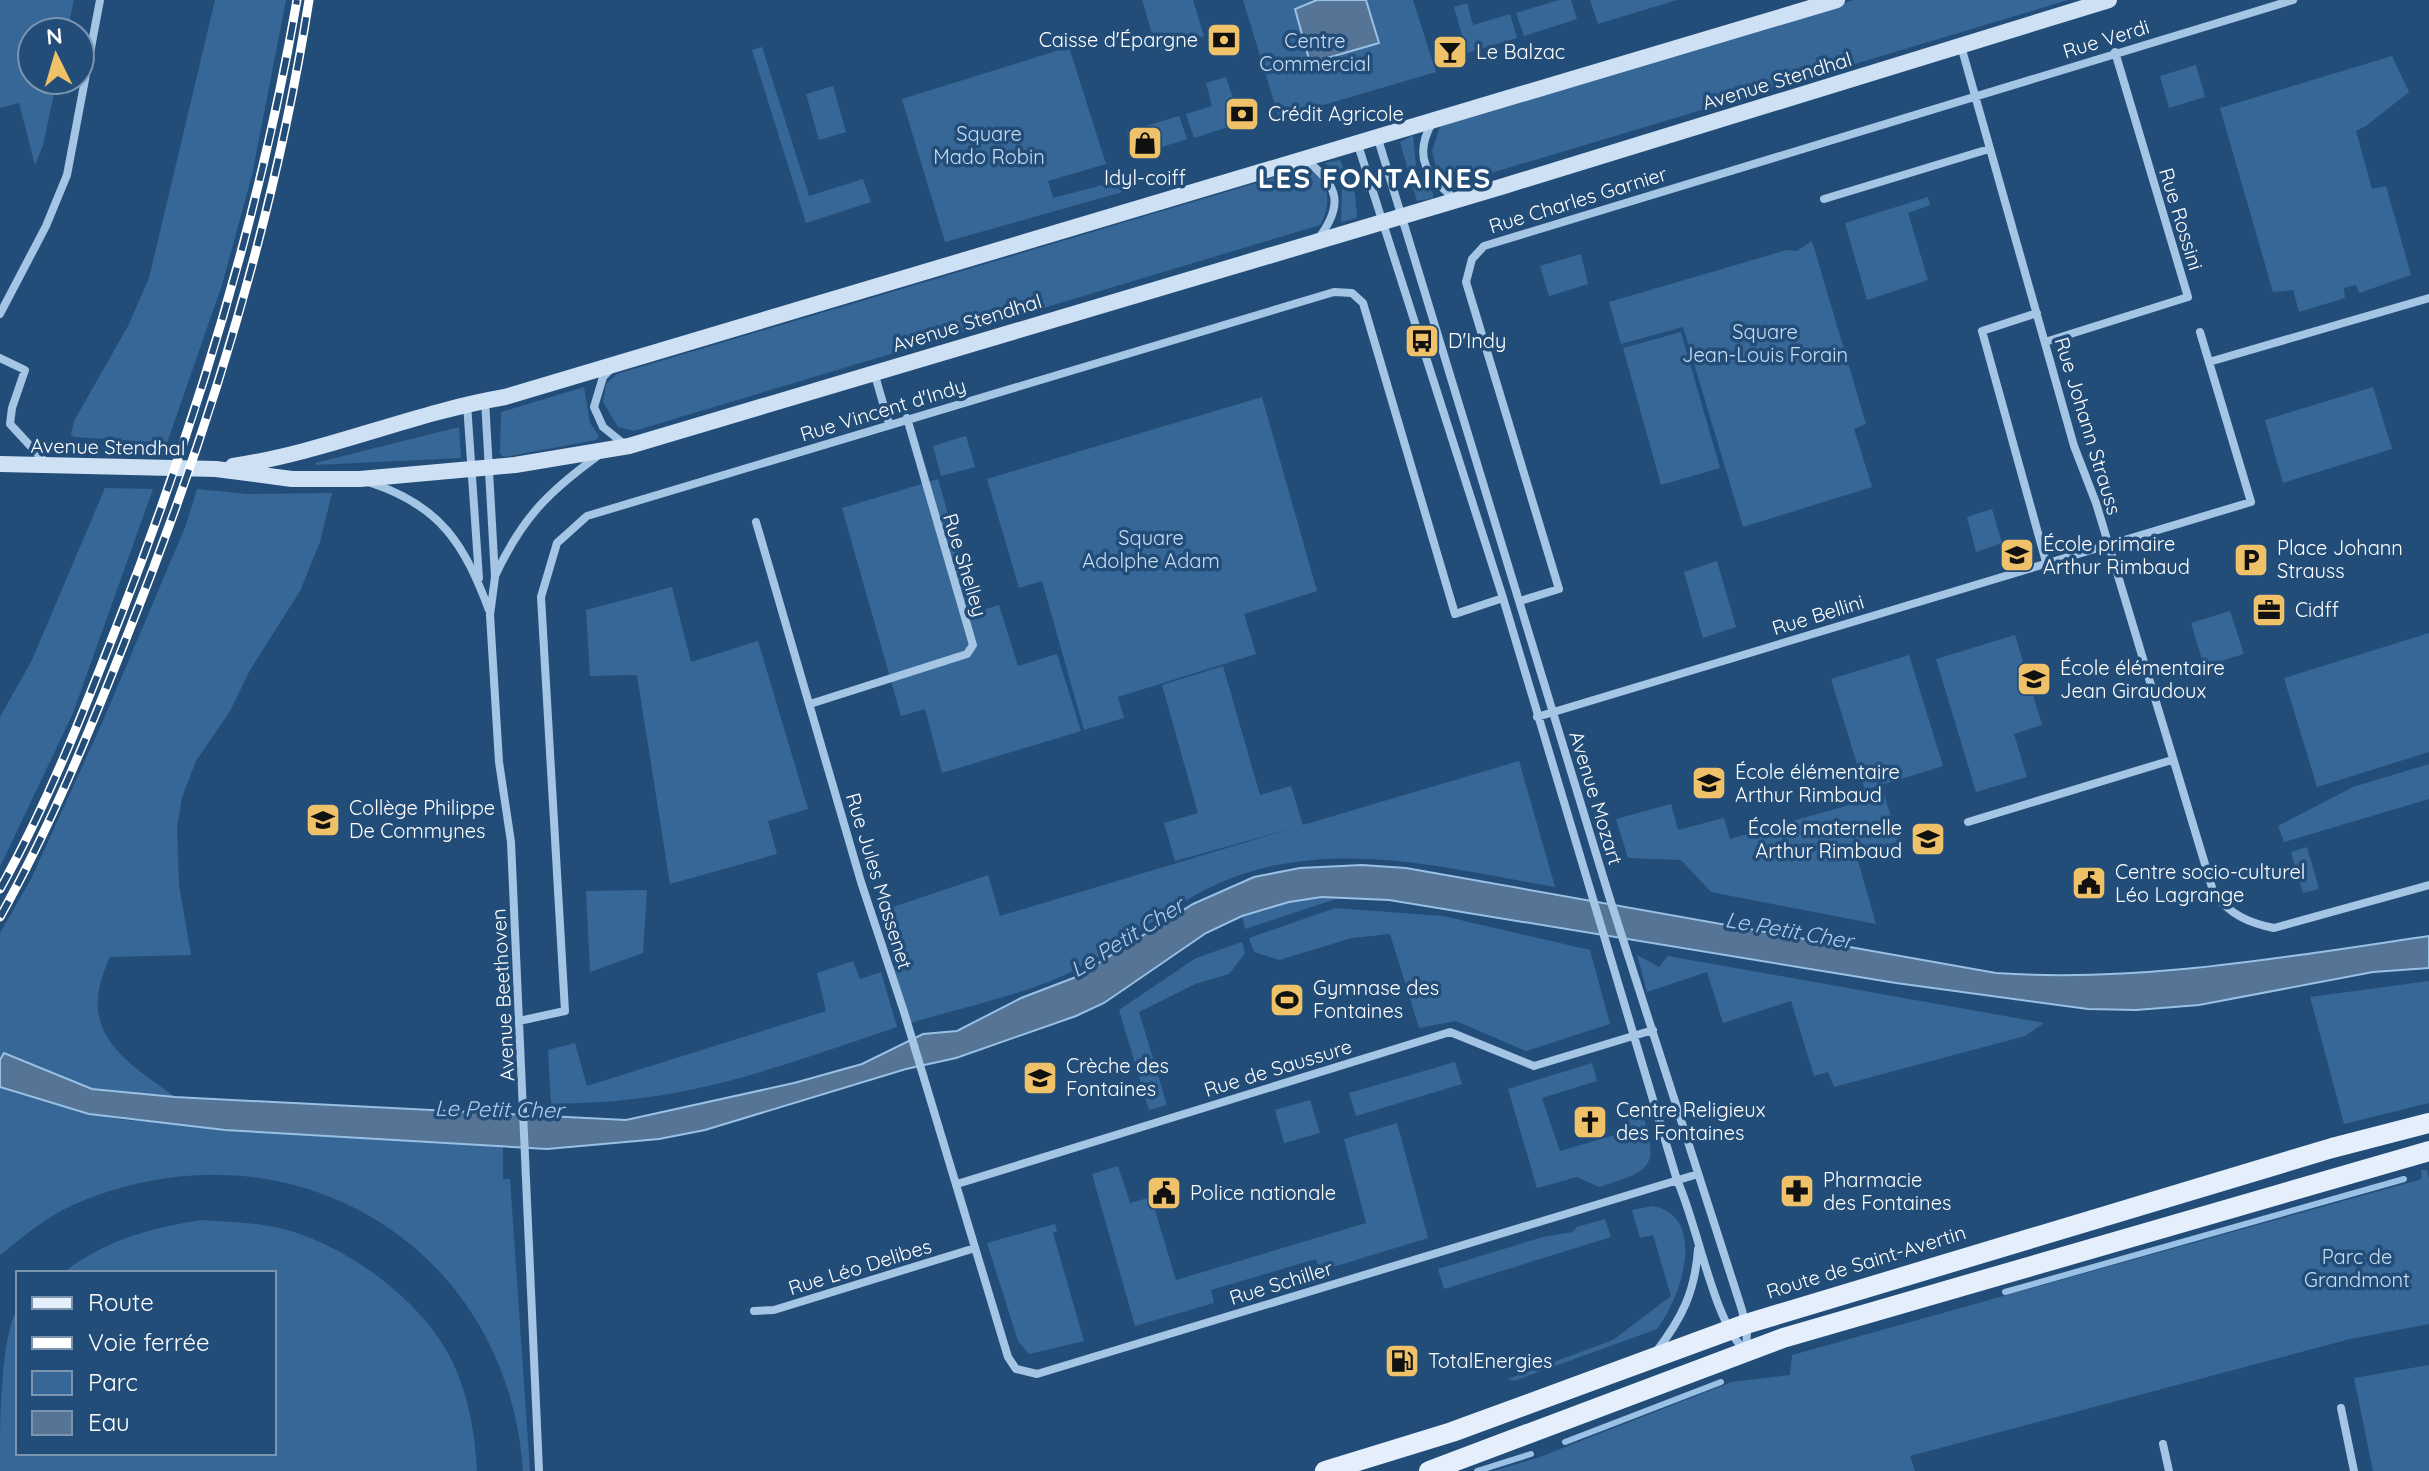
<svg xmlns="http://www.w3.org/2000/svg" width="2429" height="1471" font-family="Quicksand,sans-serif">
	<rect width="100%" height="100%" fill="#234d79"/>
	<path fill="#376797" d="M0 0H74L67 32H32V80H57L43 145 35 165 19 103 0 108Z
		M215 0H286L252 175 222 285 167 443 75 437 71 435 74 421 128 326 149 278Z
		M1142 0H1193L1204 36 1157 50Z
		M1243 0H1413L1436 72 1279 118Z
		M1559 0H1571L1577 19 1524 36 1516 13Z
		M1590 0H1677L1598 24Z
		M1854 0H2068L1458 183 1438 175 1432 151 1441 123Z
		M1467 3 1473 25 1510 14 1517 38 1467 53 1454 7Z
		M762 47 809 196 863 179 871 202 806 223 752 50Z
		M1069 47 1106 164 1048 181 1053 198 1122 180 1126 191 945 242 902 99Z
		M2392 56 2409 92 2366 126 2356 131 2372 189 2386 186 2411 275 2359 293 2356 285 2344 288 2345 298 2299 312 2293 290 2273 292 2220 108Z
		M2196 65 2205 97 2169 108 2160 76Z
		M1226 77 1241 123 1194 138 1186 114 1212 106 1206 83Z
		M833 86 846 132 819 140 806 94Z
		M1179 116 1187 139 1133 156 1127 132Z
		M1413 135 1417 176 1433 193V198L1417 201 1400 142Z
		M1340 160 1355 194 1357 218 1341 222 1342 188 1325 163Z
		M1303 169C1331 171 1332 206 1320 225L634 431 618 427 603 402 606 384 617 374Z
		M1928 197 1930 205 1908 213 1928 280 1867 300 1845 223Z
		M1812 241 1866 424 1854 429 1872 487 1743 527 1683 327 1621 344 1609 302 1787 250 1797 251Z
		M1581 254 1588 284 1549 296 1540 266Z
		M1681 332 1720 468 1661 485 1623 348Z
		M584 387 590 423 599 436 596 440 504 457 500 454 501 412Z
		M2373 387 2392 449 2283 483 2265 420Z
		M1262 397 1317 591 1244 614 1256 654 1118 697 1124 718 1084 730 1042 581 1019 588 987 479Z
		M459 427 461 458 315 465V463Z
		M966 436 975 467 941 476 933 446Z
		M938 479 976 612 999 605 1018 666 1057 654 1081 731 942 773 925 709 901 716 842 508Z
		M105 488 153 489 73 713 0 867V717L32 660Z
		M197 489 247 494 332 493 320 542 300 591 250 670 230 711 196 761 182 797 177 828 179 885 191 955 110 957C75 1031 121 1058 175 1097L92 1089 4 1053 0 1060V933L31 879 103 721 186 525Z
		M1992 509 2002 543 1976 552 1967 517Z
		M1717 561 1736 627 1703 638 1684 572Z
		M672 587 691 662 758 641 808 809 768 821 777 854 670 884 637 675 590 676 586 610Z
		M2230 611 2244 654 2204 666 2191 623Z
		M2429 633V752L2317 787 2284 678Z
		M2015 635 2042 725 2014 734 2027 777 1976 792 1936 659Z
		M1909 655 1943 766 1865 790 1831 679Z
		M1223 666 1260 795 1291 786 1303 825 1519 761 1555 887C1451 869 1341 839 1237 876 1178 897 1130 942 1075 970 1023 996 962 1007 907 1024L892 967 906 962 890 908 988 875 1000 916 1297 827 1175 861 1164 823 1198 813 1162 685Z
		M2429 764V799L2284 842 2278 826 2353 787Z
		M1884 795 1899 841 1856 854 1876 924 1711 892 1681 860 1628 858 1616 819 1671 804 1678 830 1724 818 1730 839Z
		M2307 847 2319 889 2303 893 2291 852Z
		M647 890 643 953 590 972 586 891Z
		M1345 896 1245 929 1242 916 1289 902Z
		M1335 908 1443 916 1590 950 1610 1024 1526 1051 1456 1021 1419 1028 1390 934 1352 938 1279 960 1254 952 1249 938Z
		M1242 942 1245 953 1229 974 1195 984 1139 1012 1167 1105 1149 1110 1119 1010 1196 958Z
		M1637 955 1659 967 1668 956 2044 1023 2025 1036 1834 1087 1828 1072 1814 1076 1791 1001 1723 1023 1707 972 1647 992Z
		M853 961 860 979 881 972 897 1027C808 1057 718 1091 624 1100 600 1103 575 1103 551 1104L548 1050 575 1043 587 1086 826 1011 817 973Z
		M2429 981V1103L2344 1124 2310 997Z
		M1455 1062 1462 1084 1356 1116 1349 1093Z
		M1592 1063 1597 1081 1542 1098 1560 1151 1632 1130 1627 1114 1641 1109C1659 1166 1655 1170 1599 1187L1577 1177 1537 1188 1508 1089Z
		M0 1087 89 1114 124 1120 503 1147V1179H510L530 1471H523C507 1240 284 1114 75 1204 47 1216 23 1237 0 1255Z
		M1310 1100 1320 1133 1284 1143 1275 1110Z
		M1397 1123 1428 1238 1320 1271 1316 1259 1211 1290 1214 1303 1135 1326 1092 1174 1118 1166 1130 1203 1151 1197 1176 1280 1366 1223 1344 1139Z
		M2421 1170H2427L2429 1178V1324L2350 1339 1910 1456 1915 1471H1493L1537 1458 1732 1382 1790 1375 1792 1355 2422 1179Z
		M1653 1206C1709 1217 1680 1300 1657 1329L1514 1381 1508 1379 1613 1340 1671 1296 1653 1235 1640 1238 1632 1210Z
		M1605 1219 1611 1237 1444 1289 1438 1269 1543 1237 1573 1232 1577 1227Z
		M202 1220C224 1222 247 1222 269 1226 340 1238 429 1303 456 1370 470 1403 475 1436 477 1471H0C0 1434 0 1333 18 1309V1453H274V1273H63C103 1241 153 1227 202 1220Z
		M1055 1224 1057 1231 1053 1233 1084 1341 1029 1354 1018 1341 987 1243Z
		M2429 1365V1471H2373L2354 1378Z"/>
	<path fill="#567495" stroke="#99c0e5" stroke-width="2" d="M1317 0H1366L1379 43 1310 63 1295 9Z
		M1362 865 1406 868 1996 973C2142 983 2285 957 2429 936V968L2373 972 2199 1005 2136 1010 2088 1009 1896 983 1389 900 1322 897 1289 902 1242 916 1206 933 1104 1003 1076 1016 956 1058 906 1069 705 1130 659 1139 547 1149 225 1130 89 1114 0 1087V1060L4 1053 92 1089 175 1097 626 1120 794 1083 862 1064 923 1034 957 1031 1021 998 1076 977 1193 904 1254 877 1300 868Z"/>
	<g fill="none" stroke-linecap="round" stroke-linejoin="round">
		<path stroke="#99c0e5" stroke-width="6" d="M2005 1292 2404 1179
			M1565 1442 1721 1382
			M1477 1471 1531 1454"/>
		<path stroke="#a5c5e4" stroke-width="8" d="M1961 46 2074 446 2096 503 2214 894C2231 915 2249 923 2274 928L2429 885
			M1432 123C1412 158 1428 177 1456 200
			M1378 139 1609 896 1742 1310 1747 1332 1746 1351
			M1358 145 1503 598 1677 1180C1697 1222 1714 1325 1746 1351
			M1306 160C1339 186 1344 205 1318 239
			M1824 199 1989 149
			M2037 313 1982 331 2046 562
			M0 314 46 226 67 175 100 0
			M2045 342 2188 297 2115 52
			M0 358 25 370 12 408 10 424 47 464
			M2209 362 2429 298
			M610 370 603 377 594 407 603 427 624 444
			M874 372 889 424
			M485 400 495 577 490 615 499 762 511 842 539 1471
			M467 404 479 578
			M371 483C441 506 464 544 489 610
			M756 522 861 882 904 1012 1008 1357 1016 1369 1037 1374 1698 1174
			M495 576C522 518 548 492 599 455
			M1520 601 1559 589 1466 282 1472 259 1484 246 2293 0
			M810 704 967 654 973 645 907 418
			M1537 717 2251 502 2200 332
			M1968 822 2172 760
			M519 1021 565 1011 541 597 557 543 587 516 1334 292 1352 293 1363 303 1455 614 1503 598
			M957 1184 1450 1032 1534 1066 1653 1030
			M754 1311 774 1310 975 1248
			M1656 1352C1682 1318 1695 1292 1698 1249
			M2341 1408 2354 1471
			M2163 1444 2169 1471"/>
		<path stroke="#cee0f4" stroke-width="16" d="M0 464 216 469 292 479H360L515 465 629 446 1504 186 2109 0
			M233 466C326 452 412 413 505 397L1837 0"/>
		<path stroke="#e5effc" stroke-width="20" d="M1325 1471 1452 1432 1746 1324 2332 1148 2429 1123
			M1429 1471 1783 1338 2429 1151"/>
		<g stroke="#fff" stroke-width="9">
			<path id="rail" d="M0 889C47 805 83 713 118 623 197 421 260 214 297 0
				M0 917C51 826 91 728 129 631 210 428 275 217 309 0"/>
		</g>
		<use href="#rail" stroke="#234d79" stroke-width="6" stroke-dasharray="18" stroke-linecap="butt"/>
	</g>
	<defs>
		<g id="bank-square" transform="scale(1.8)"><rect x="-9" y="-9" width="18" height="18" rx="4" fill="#efc269" stroke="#234d79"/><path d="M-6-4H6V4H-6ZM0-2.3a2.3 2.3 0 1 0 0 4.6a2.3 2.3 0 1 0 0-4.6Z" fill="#111"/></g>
		<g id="bar-square" transform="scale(1.8)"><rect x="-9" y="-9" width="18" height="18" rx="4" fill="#efc269" stroke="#234d79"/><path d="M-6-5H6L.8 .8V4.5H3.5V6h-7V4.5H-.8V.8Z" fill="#111"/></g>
		<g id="shop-square" transform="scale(1.8)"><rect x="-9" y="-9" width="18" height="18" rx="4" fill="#efc269" stroke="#234d79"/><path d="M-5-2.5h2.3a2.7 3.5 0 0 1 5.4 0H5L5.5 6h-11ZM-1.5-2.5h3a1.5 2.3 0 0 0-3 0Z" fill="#111"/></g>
		<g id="bus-square" transform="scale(1.8)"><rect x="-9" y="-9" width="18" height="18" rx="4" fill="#efc269" stroke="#234d79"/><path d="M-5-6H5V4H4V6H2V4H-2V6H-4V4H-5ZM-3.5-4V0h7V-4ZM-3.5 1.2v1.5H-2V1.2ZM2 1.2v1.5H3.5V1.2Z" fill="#111"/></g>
		<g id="school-square" transform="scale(1.8)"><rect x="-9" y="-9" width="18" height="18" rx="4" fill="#efc269" stroke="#234d79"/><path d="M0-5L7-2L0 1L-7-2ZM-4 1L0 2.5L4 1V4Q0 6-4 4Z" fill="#111"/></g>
		<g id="parking-square" transform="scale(1.8)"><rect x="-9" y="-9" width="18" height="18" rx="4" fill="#efc269" stroke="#234d79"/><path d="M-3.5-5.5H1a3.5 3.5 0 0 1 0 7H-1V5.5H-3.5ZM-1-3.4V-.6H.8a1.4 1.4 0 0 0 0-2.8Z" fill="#111"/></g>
		<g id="office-square" transform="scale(1.8)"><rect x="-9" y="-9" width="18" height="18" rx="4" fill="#efc269" stroke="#234d79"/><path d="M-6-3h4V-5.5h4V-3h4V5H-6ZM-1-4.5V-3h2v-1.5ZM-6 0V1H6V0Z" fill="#111"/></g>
		<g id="civic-square" transform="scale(1.8)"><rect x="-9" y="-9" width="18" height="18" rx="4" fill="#efc269" stroke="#234d79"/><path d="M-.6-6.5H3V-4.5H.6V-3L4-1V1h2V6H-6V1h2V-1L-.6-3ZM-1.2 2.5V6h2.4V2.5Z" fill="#111"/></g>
		<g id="stadium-square" transform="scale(1.8)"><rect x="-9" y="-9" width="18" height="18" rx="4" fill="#efc269" stroke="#234d79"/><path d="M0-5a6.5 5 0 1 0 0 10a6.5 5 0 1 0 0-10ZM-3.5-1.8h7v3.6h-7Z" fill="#111"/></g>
		<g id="church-square" transform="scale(1.8)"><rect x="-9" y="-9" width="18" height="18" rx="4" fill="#efc269" stroke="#234d79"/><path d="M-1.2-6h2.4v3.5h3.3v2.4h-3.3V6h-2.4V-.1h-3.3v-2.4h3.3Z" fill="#111"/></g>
		<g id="pharmacy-square" transform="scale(1.8)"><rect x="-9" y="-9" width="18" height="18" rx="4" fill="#efc269" stroke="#234d79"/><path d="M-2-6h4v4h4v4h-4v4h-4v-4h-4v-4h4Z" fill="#111"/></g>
		<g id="fuel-square" transform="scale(1.8)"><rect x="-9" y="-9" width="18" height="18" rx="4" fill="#efc269" stroke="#234d79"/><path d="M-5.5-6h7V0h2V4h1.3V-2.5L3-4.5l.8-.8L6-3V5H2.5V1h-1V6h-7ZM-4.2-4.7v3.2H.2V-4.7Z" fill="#111"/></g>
	</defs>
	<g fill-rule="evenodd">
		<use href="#bank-square" x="1224" y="40"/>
		<use href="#bar-square" x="1450" y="52"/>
		<use href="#bank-square" x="1242" y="114"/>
		<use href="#shop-square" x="1145" y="143"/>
		<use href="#bus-square" x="1422" y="341"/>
		<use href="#school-square" x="2017" y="555"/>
		<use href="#parking-square" x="2251" y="560"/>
		<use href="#office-square" x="2269" y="610"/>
		<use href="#school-square" x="2034" y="679"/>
		<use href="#school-square" x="1709" y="783"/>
		<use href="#school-square" x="323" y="820"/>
		<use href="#school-square" x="1928" y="839"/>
		<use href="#civic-square" x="2089" y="883"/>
		<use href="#stadium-square" x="1287" y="1000"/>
		<use href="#school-square" x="1040" y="1078"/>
		<use href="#church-square" x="1590" y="1122"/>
		<use href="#pharmacy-square" x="1797" y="1191"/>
		<use href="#civic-square" x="1164" y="1193"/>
		<use href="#fuel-square" x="1402" y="1361"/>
	</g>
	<g text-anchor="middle" stroke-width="7" stroke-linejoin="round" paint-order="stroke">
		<g font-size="20" fill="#fff" stroke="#234d79">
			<text transform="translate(2106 39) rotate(-17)" y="7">Rue Verdi</text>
			<text transform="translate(1777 81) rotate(-17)" y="7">Avenue Stendhal</text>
			<text transform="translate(1578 200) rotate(-17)" y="7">Rue Charles Garnier</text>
			<text transform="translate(2181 219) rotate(73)" y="7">Rue Rossini</text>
			<text transform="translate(967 323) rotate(-17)" y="7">Avenue Stendhal</text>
			<text transform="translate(883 410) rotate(-17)" y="7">Rue Vincent d'Indy</text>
			<text transform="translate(2088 426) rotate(73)" y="7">Rue Johann Strauss</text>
			<text transform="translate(108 447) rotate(1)" y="7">Avenue Stendhal</text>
			<text transform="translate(965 565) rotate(73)" y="7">Rue Shelley</text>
			<text transform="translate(1818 615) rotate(-17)" y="7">Rue Bellini</text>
			<text transform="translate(1596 798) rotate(73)" y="7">Avenue Mozart</text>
			<text transform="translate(879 881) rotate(73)" y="7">Rue Jules Massenet</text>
			<text transform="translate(503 995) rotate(-93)" y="7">Avenue Beethoven</text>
			<text transform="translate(1278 1068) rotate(-17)" y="7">Rue de Saussure</text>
			<text transform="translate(1866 1262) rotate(-17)" y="7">Route de Saint-Avertin</text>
			<text transform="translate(860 1267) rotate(-17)" y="7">Rue Léo Delibes</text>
			<text transform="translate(1281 1283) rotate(-17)" y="7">Rue Schiller</text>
		</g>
		<g font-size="20" fill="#fff" stroke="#234d79" text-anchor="start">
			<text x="1198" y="47" text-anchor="end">Caisse d'Épargne</text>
			<text x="1476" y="59">Le Balzac</text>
			<text x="1268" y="121">Crédit Agricole</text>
			<text x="1145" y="185" text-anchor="middle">Idyl-coiff</text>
			<text x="1448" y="348">D'Indy</text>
			<text x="2043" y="551">École primaire<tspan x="2043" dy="23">Arthur Rimbaud</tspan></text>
			<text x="2277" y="555">Place Johann<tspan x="2277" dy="23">Strauss</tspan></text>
			<text x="2295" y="617">Cidff</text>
			<text x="2060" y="675">École élémentaire<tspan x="2060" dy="23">Jean Giraudoux</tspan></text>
			<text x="1735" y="779">École élémentaire<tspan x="1735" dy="23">Arthur Rimbaud</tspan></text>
			<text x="349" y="815">Collège Philippe<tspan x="349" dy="23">De Commynes</tspan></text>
			<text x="1902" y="835" text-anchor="end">École maternelle<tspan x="1902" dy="23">Arthur Rimbaud</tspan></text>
			<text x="2115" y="879">Centre socio-culturel<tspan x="2115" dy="23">Léo Lagrange</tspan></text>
			<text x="1313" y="995">Gymnase des<tspan x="1313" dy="23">Fontaines</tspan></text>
			<text x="1066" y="1073">Crèche des<tspan x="1066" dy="23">Fontaines</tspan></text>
			<text x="1616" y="1117">Centre Religieux<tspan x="1616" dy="23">des Fontaines</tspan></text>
			<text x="1823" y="1187">Pharmacie<tspan x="1823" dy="23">des Fontaines</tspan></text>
			<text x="1190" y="1200">Police nationale</text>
			<text x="1428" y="1368">TotalEnergies</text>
		</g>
		<g font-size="20" fill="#c8def3" stroke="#234d79">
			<text x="1315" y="48">Centre<tspan x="1315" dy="23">Commercial</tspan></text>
			<text x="989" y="141">Square<tspan x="989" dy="23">Mado Robin</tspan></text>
			<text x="1765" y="339">Square<tspan x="1765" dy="23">Jean-Louis Forain</tspan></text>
			<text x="1151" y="545">Square<tspan x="1151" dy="23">Adolphe Adam</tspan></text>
			<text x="2357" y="1264">Parc de<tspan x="2357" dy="23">Grandmont</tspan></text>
		</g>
		<g font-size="22" font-style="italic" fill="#b0ceec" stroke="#234d79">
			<text transform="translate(1789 930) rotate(10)" y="8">Le Petit Cher</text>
			<text transform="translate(1127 937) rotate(-32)" y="8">Le Petit Cher</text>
			<text transform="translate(499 1109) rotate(1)" y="8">Le Petit Cher</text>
		</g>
		<g font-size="28" font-weight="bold" letter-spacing="2" fill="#fff" stroke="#234d79">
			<text x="1375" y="188">LES FONTAINES</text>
		</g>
	</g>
	<rect x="16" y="1271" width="260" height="184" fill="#234d79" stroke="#7b94af" stroke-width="2"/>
	<rect x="32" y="1297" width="40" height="12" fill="#e5effc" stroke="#7b94af" stroke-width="2"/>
	<text x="88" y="1311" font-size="24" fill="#ffffff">Route</text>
	<rect x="32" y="1337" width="40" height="12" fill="#ffffff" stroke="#7b94af" stroke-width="2"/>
	<text x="88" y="1351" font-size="24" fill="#ffffff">Voie ferrée</text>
	<rect x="32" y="1371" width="40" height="24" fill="#376797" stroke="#7b94af" stroke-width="2"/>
	<text x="88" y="1391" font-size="24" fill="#ffffff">Parc</text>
	<rect x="32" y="1411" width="40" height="24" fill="#567495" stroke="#7b94af" stroke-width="2"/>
	<text x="88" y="1431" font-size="24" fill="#ffffff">Eau</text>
	<g transform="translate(56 56) rotate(355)"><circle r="38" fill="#234d79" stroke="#7b94af" stroke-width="2"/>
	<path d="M0-6L14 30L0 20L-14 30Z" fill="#efc269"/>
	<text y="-12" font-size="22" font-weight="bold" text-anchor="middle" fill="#ffffff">N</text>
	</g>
</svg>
